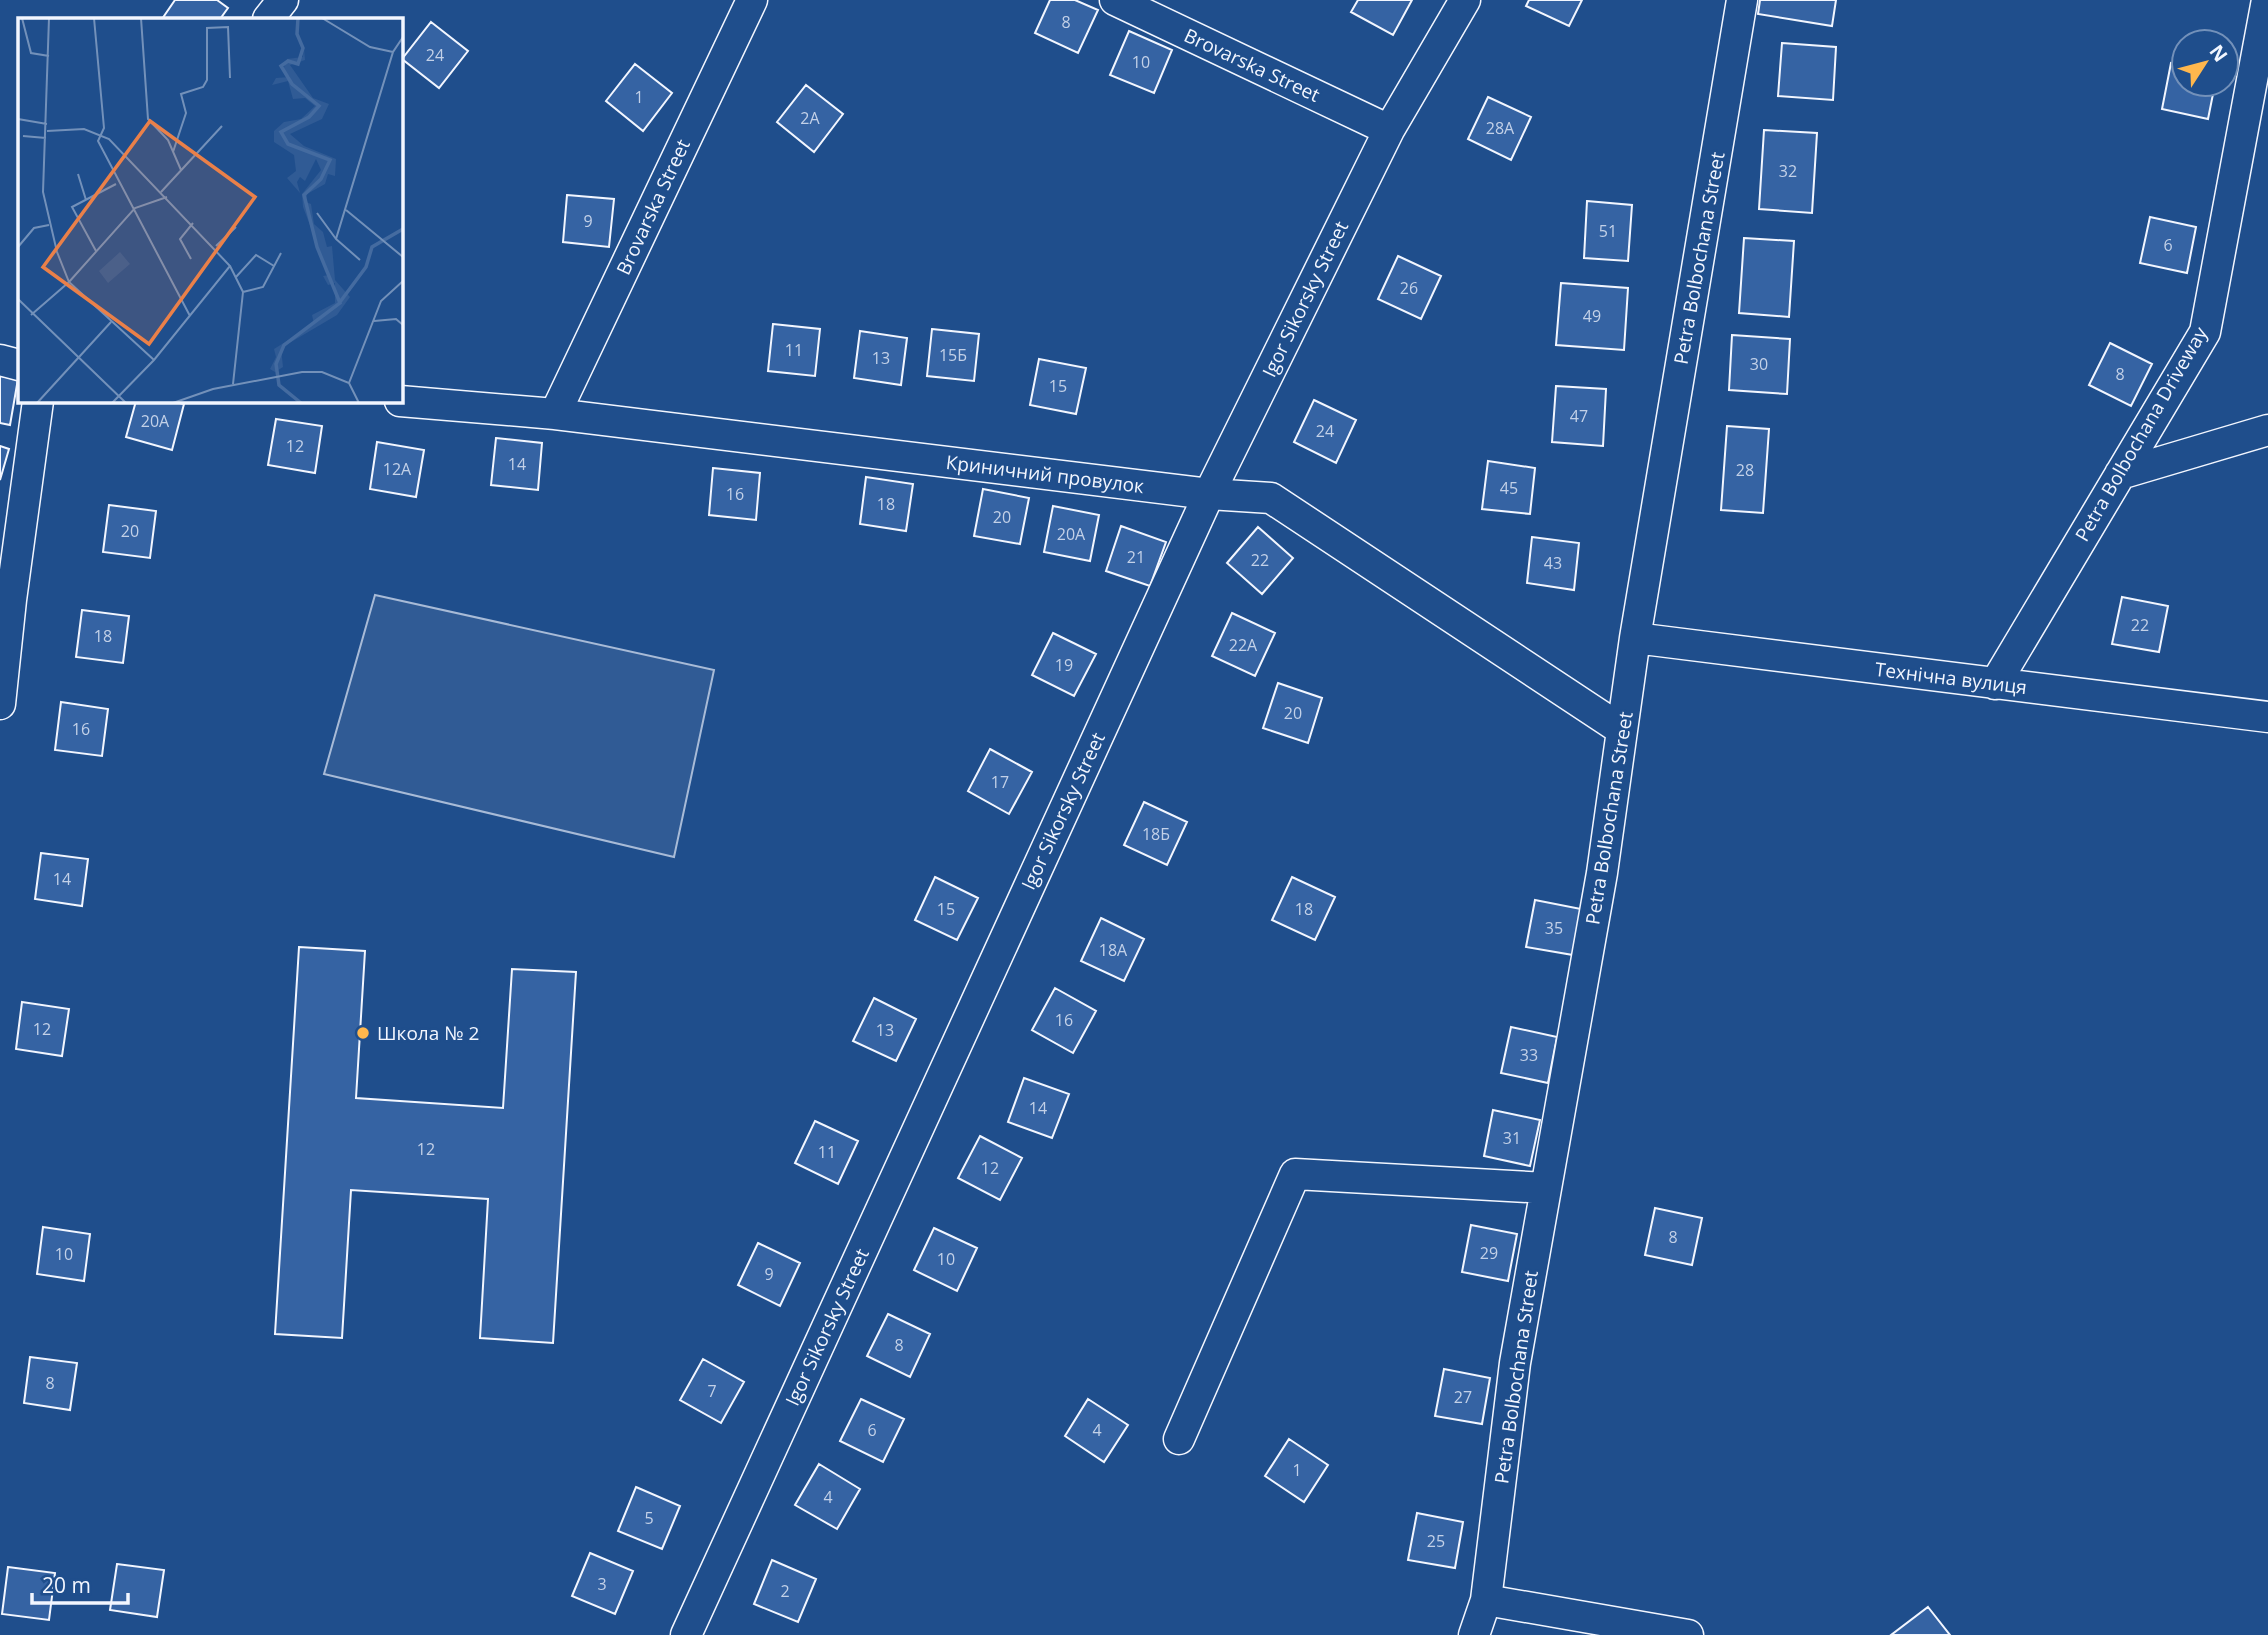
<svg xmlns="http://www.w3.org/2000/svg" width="2268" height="1635" font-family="'Open Sans',sans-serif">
	<rect width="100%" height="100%" fill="#1f4e8c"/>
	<path fill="#305b95" stroke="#a8bbd7" stroke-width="2" d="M375 595 714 670 674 857 324 774Z"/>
	<path fill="#3563a3" stroke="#f2f6ff" stroke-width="2" d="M175 0H217L228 8 220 19H162Z
		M1050 0H1075L1098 10 1078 53 1035 33Z
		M1358 0H1412L1393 35 1351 12Z
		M1529 0H1582L1569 26 1526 6Z
		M1760 0H1836L1832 26 1758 14Z
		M431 22 468 51 439 88 402 59Z
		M1129 31 1172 50 1154 93 1110 75Z
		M1782 43 1836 47 1833 100 1778 96Z
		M2171 63 2184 66V84H2215L2208 119 2162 109Z
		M635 64 672 93 643 131 606 101Z
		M806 85 843 114 814 152 777 122Z
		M1488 97 1531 117 1511 160 1468 139Z
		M1764 130 1817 133 1812 213 1759 209Z
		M567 195 614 199 609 247 563 242Z
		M1587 201 1632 205 1628 261 1584 258Z
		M2150 217 2196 227 2187 273 2140 263Z
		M1744 238 1794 241 1789 317 1739 313Z
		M1398 256 1441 276 1421 319 1378 299Z
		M1561 283 1628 288 1624 350 1556 345Z
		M773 324 820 329 815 376 768 371Z
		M932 329 979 334 974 381 927 376Z
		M860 331 907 338 901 385 854 378Z
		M1732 335 1790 339 1787 394 1729 390Z
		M2110 343 2152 364 2131 406 2089 385Z
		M1039 359 1086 368 1076 414 1030 405Z
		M0 376 18 379 10 425 0 423Z
		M1556 386 1606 389 1603 446 1552 442Z
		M1314 400 1356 420 1336 463 1294 442Z
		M136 401H171L184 404 172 450 126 437Z
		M276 419 322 426 315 473 268 465Z
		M1727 426 1769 429 1763 513 1721 510Z
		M496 438 542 443 538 490 491 485Z
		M377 442 424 450 416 497 370 489Z
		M0 446 9 449 0 480Z
		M1488 461 1535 468 1530 514 1482 509Z
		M713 468 760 473 756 520 709 515Z
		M866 477 913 484 906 531 860 524Z
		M983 489 1029 498 1020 544 974 536Z
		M109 505 156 511 150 558 103 552Z
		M1053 506 1099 515 1090 561 1044 552Z
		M1121 526 1166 542 1150 586 1106 571Z
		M1258 527 1293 558 1262 594 1227 563Z
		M1532 537 1579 543 1574 590 1527 583Z
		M2122 597 2168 606 2159 652 2112 644Z
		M82 610 129 616 123 663 76 657Z
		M1232 613 1275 633 1255 676 1212 656Z
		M1053 633 1096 654 1074 696 1032 675Z
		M1278 683 1322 698 1308 743 1263 728Z
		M61 702 108 709 102 756 55 750Z
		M990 749 1032 772 1009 814 968 791Z
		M1144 802 1187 822 1167 865 1124 845Z
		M41 853 88 859 82 906 35 899Z
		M935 877 978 898 957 940 915 920Z
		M1292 877 1335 897 1315 940 1272 920Z
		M1535 900 1581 909 1573 955 1526 947Z
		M1101 918 1144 939 1124 981 1081 961Z
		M299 947 365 951 356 1098 503 1108 512 969 576 972 553 1343 480 1338 488 1199 351 1190 342 1338 275 1334Z
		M1055 988 1096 1011 1073 1053 1032 1030Z
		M874 998 916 1019 896 1061 853 1041Z
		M22 1002 69 1009 62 1056 16 1049Z
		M1511 1027 1557 1037 1548 1083 1501 1073Z
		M1024 1078 1069 1094 1052 1138 1008 1122Z
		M1493 1110 1540 1120 1530 1166 1484 1156Z
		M815 1121 858 1141 838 1184 795 1163Z
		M980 1136 1022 1158 1000 1200 958 1178Z
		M1655 1208 1702 1218 1692 1265 1645 1255Z
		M1471 1225 1517 1234 1508 1281 1462 1272Z
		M43 1227 90 1234 84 1281 37 1274Z
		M934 1228 977 1248 957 1291 914 1270Z
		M758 1243 800 1263 780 1306 738 1285Z
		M888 1314 930 1334 910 1377 867 1356Z
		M30 1357 77 1363 70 1410 24 1403Z
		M703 1359 744 1382 721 1423 680 1400Z
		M1444 1369 1490 1378 1482 1424 1435 1416Z
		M861 1399 904 1419 883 1462 840 1441Z
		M1088 1399 1128 1425 1104 1462 1065 1436Z
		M1289 1439 1328 1465 1304 1502 1265 1476Z
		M819 1464 860 1489 837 1529 795 1505Z
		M636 1487 680 1506 662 1549 618 1531Z
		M1417 1513 1463 1522 1455 1568 1408 1560Z
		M590 1553 633 1571 615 1614 572 1596Z
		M772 1560 816 1579 798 1622 754 1604Z
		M117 1564 164 1570 157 1617 110 1610Z
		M8 1567 55 1573 49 1620 2 1614Z
		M1928 1607 1950 1635H1891Z"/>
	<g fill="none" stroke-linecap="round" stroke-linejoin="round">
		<g stroke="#f2f6ff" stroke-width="33">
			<path id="minor" d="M1115 0 1389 130
				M268 19 283 0
				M0 360 19 365
				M400 401 555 414 1209 494 1271 498 1622 730
				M555 414 752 0
				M2120 474 2268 430
				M1635 638 2268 717
				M1995 684 2205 332 2267 0
				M0 704 11 600 38 401
				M1179 1439 1295 1174 1546 1188
				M1486 1600 1688 1635
				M686 1635 1209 494 1389 130 1465 0
				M1474 1635 1486 1600 1515 1363 1602 873 1635 638 1742 0"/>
		</g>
		<use href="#minor" stroke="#1f4e8c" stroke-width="30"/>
	</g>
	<circle fill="#ffb74d" stroke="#1f4e8c" stroke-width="2.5" cx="363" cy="1033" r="7"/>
	<g text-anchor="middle" stroke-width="5" stroke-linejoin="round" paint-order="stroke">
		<g font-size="16" fill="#c3d1e8">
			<text x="1066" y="28">8</text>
			<text x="435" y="61">24</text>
			<text x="1141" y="68">10</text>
			<text x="639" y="103">1</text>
			<text x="810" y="124">2А</text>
			<text x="1500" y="134">28А</text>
			<text x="1788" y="177">32</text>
			<text x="588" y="227">9</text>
			<text x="1608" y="237">51</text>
			<text x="2168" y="251">6</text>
			<text x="1409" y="294">26</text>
			<text x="1592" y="322">49</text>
			<text x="794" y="356">11</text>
			<text x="953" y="361">15Б</text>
			<text x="881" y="364">13</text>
			<text x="1759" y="370">30</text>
			<text x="2120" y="380">8</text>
			<text x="1058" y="392">15</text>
			<text x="1579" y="422">47</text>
			<text x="155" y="427">20А</text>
			<text x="1325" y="437">24</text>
			<text x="295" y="452">12</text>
			<text x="517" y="470">14</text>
			<text x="397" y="475">12А</text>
			<text x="1745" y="476">28</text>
			<text x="1509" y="494">45</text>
			<text x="735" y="500">16</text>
			<text x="886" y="510">18</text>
			<text x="1002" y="523">20</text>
			<text x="130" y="537">20</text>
			<text x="1071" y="540">20А</text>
			<text x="1136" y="563">21</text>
			<text x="1260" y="566">22</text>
			<text x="1553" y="569">43</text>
			<text x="2140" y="631">22</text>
			<text x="103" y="642">18</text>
			<text x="1243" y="651">22А</text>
			<text x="1064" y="671">19</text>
			<text x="1293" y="719">20</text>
			<text x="81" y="735">16</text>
			<text x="1000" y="788">17</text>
			<text x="1156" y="840">18Б</text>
			<text x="62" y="885">14</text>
			<text x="946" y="915">15</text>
			<text x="1304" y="915">18</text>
			<text x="1554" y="934">35</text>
			<text x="1113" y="956">18А</text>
			<text x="1064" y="1026">16</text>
			<text x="42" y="1035">12</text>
			<text x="885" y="1036">13</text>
			<text x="1529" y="1061">33</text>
			<text x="1038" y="1114">14</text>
			<text x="1512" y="1144">31</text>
			<text x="426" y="1155">12</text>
			<text x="827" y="1158">11</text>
			<text x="990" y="1174">12</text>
			<text x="1673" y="1243">8</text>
			<text x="1489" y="1259">29</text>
			<text x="64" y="1260">10</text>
			<text x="946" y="1265">10</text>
			<text x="769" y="1280">9</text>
			<text x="899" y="1351">8</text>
			<text x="50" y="1389">8</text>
			<text x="712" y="1397">7</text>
			<text x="1463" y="1403">27</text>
			<text x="872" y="1436">6</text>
			<text x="1097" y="1436">4</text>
			<text x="1297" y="1476">1</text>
			<text x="828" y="1503">4</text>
			<text x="649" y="1524">5</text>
			<text x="1436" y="1547">25</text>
			<text x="602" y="1590">3</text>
			<text x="785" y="1597">2</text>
		</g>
		<g font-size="19" fill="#f2f6ff" stroke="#1f4e8c">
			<text transform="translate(1252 65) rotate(25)" y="7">Brovarska Street</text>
			<text transform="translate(653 207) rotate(-65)" y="7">Brovarska Street</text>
			<text transform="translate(1699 258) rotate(-80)" y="7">Petra Bolbochana Street</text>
			<text transform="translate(1305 299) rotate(-64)" y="7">Igor Sikorsky Street</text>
			<text transform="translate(2141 434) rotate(-60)" y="7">Petra Bolbochana Driveway</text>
			<text transform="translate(1045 474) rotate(7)" y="7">Криничний провулок</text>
			<text transform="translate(1951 678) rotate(7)" y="7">Технічна вулиця</text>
			<text transform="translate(1063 811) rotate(-65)" y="7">Igor Sikorsky Street</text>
			<text transform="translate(1609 818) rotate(-81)" y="7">Petra Bolbochana Street</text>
			<text transform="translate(827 1327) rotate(-65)" y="7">Igor Sikorsky Street</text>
			<text transform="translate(1516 1377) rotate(-82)" y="7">Petra Bolbochana Street</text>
		</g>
		<g font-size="19" fill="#f2f6ff" stroke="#1f4e8c" text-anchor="start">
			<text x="377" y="1040">Школа № 2</text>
		</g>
	</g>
	<g transform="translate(18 18)">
		<rect width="385" height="385" fill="#1f4e8c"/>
		<path d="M286 31 287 42 272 47 295 80 311 86 304 101 272 116 286 128 318 141 317 158 310 156 307 166 289 176 288 184 293 186 296 206 305 214 309 229 314 228 317 262 332 279 319 297 263 330 265 349 257 354 252 351 258 339 256 331 296 306 294 297 317 285V265L310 267 305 258 311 257 285 189 284 176 303 152 298 141 287 163 282 159 279 164 282 175 269 160 278 153 276 137 256 124V113L266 104 283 101 297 88 287 80 275 81 270 63 254 67 258 60 272 59 265 52 269 41 285 39ZM102 234 112 246 90 265 81 253Z" fill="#305b95"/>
		<path fill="none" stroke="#446ba0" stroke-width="3.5" d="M280 0 279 16 285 30 280 46 270 43 263 48 274 66 301 88 291 99 263 114 270 126 312 142 303 161 286 177 299 229 322 285 266 327 258 346 261 367 283 385M322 284 348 249 354 229 385 211"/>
		<path fill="none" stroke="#7391ba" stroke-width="2" d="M4 0 13 35 31 38M31 0 25 174 39 234 51 264 136 342M76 0 86 110 80 123 172 298M123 0 130 101 150 122 163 152M304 0 352 29 375 34M0 101 29 106M29 113 66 111 91 121 212 248 136 342 94 385M5 118 28 120M155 134 168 95 163 76 185 69 189 62V10L210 9 212 60M60 156 68 182M143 174 204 108M328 192 385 239M299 195 318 221M198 228 218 209M0 229 16 210 31 207M78 233 54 189 98 166M173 241 162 221 175 205M342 242 318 221 375 34 385 19M212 248 225 274 215 366M218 259 238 237 256 248M225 274 245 269 263 235M0 281 108 385M13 297 51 264 117 190 149 179M356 303 378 301 385 307M331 365 363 283 385 263M19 385 93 304M155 385 195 371 284 354H304L331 365 341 385"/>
		<path fill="#ea8049" fill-opacity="0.15" stroke="#ea8049" stroke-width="3.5" d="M132 103 237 179 131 326 25 249Z"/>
		<rect width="385" height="385" fill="none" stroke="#f2f6ff" stroke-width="3.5"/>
	</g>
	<g transform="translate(2205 63) rotate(54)"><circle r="33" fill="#1f4e8c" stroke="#7391ba" stroke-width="2"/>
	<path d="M0-5L12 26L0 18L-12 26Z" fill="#ffb74d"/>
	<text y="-10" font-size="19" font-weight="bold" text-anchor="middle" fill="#f2f6ff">N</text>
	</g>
	<path d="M32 1593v10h96v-10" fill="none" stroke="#f2f6ff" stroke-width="3.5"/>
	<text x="42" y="1593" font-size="21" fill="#f2f6ff" stroke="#1f4e8c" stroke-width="5" paint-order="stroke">20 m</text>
</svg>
